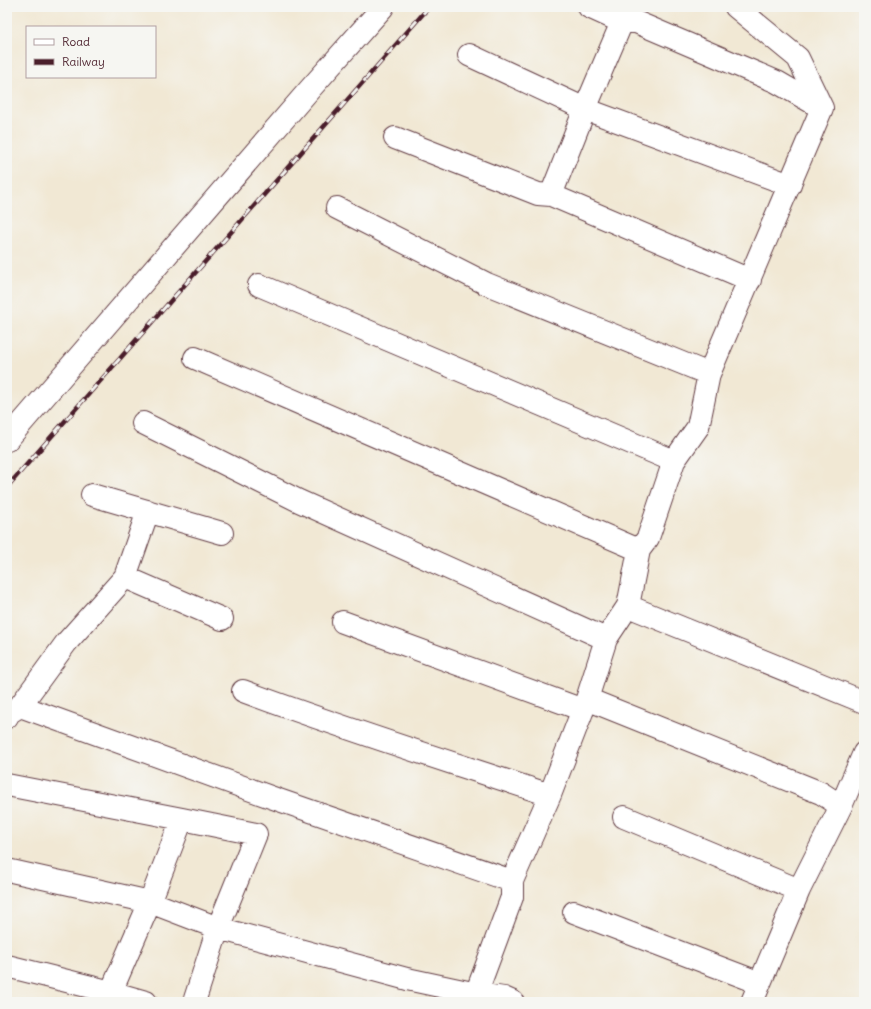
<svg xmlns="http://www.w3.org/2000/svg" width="871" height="1009" font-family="Delius,sans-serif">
	<rect width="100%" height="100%" fill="#f6f6f2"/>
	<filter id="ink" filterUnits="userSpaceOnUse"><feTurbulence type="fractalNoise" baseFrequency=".025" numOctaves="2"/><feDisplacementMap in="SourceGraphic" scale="8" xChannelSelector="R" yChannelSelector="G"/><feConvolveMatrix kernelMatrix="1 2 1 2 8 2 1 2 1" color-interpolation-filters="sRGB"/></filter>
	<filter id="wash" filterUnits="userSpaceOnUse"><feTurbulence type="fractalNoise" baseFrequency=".012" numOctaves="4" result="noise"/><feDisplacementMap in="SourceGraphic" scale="16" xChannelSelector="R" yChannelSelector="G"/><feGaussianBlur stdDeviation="0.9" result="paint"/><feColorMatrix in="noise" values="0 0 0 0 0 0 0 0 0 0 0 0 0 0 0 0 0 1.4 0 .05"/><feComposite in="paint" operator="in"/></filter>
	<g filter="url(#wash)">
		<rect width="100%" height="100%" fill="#f1e8d4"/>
	</g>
	<g filter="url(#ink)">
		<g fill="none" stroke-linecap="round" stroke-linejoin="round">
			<g stroke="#633d44" stroke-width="24">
				<path id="minor" d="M589 7 622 22H636L777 82 822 108
					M469 55 585 109 790 185
					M395 138 538 194 551 195 750 280
					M551 195 585 109 622 22
					M337 208 487 284 709 374
					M259 285 674 461
					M195 358 639 550
					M143 423 299 501 606 639
					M7 440 310 89 383 7
					M92 495 222 533
					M125 577 222 619
					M628 606 864 702
					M343 622 583 710
					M243 691C344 729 447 761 550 795
					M587 699 821 793 841 806
					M20 706 276 799 512 881
					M7 717 9 713 20 706 66 643 125 577 148 511
					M7 785 182 819 256 834 218 928 194 1002
					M624 817 799 890
					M7 870 150 902 218 928 407 979 477 994 504 998 513 1002
					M574 912 760 983
					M7 966 111 992 146 1002
					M111 992 150 902 182 819
					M473 1002 512 897V881L550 795 587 699 606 639 628 606 639 550 648 538 674 461 698 427 709 374 822 108 798 58 736 7
					M752 1002 799 890 841 806 864 753"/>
			</g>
			<use href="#minor" stroke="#fff" stroke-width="22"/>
			<g stroke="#4a1f2b" stroke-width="4.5">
				<path id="rail" d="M7 487 429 7"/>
			</g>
			<use href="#rail" stroke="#f6f6f2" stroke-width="3" stroke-dasharray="9" stroke-linecap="butt"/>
		</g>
	</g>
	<rect width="871" height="1009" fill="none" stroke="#f6f6f2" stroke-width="24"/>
	<rect x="26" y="26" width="130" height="52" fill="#f6f6f2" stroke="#b1a0a2"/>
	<rect x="34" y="39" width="20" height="6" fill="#ffffff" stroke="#b1a0a2"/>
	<text x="62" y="46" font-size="12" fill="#4a1f2b">Road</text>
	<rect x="34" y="59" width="20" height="6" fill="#4a1f2b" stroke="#b1a0a2"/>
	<text x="62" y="66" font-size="12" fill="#4a1f2b">Railway</text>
</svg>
